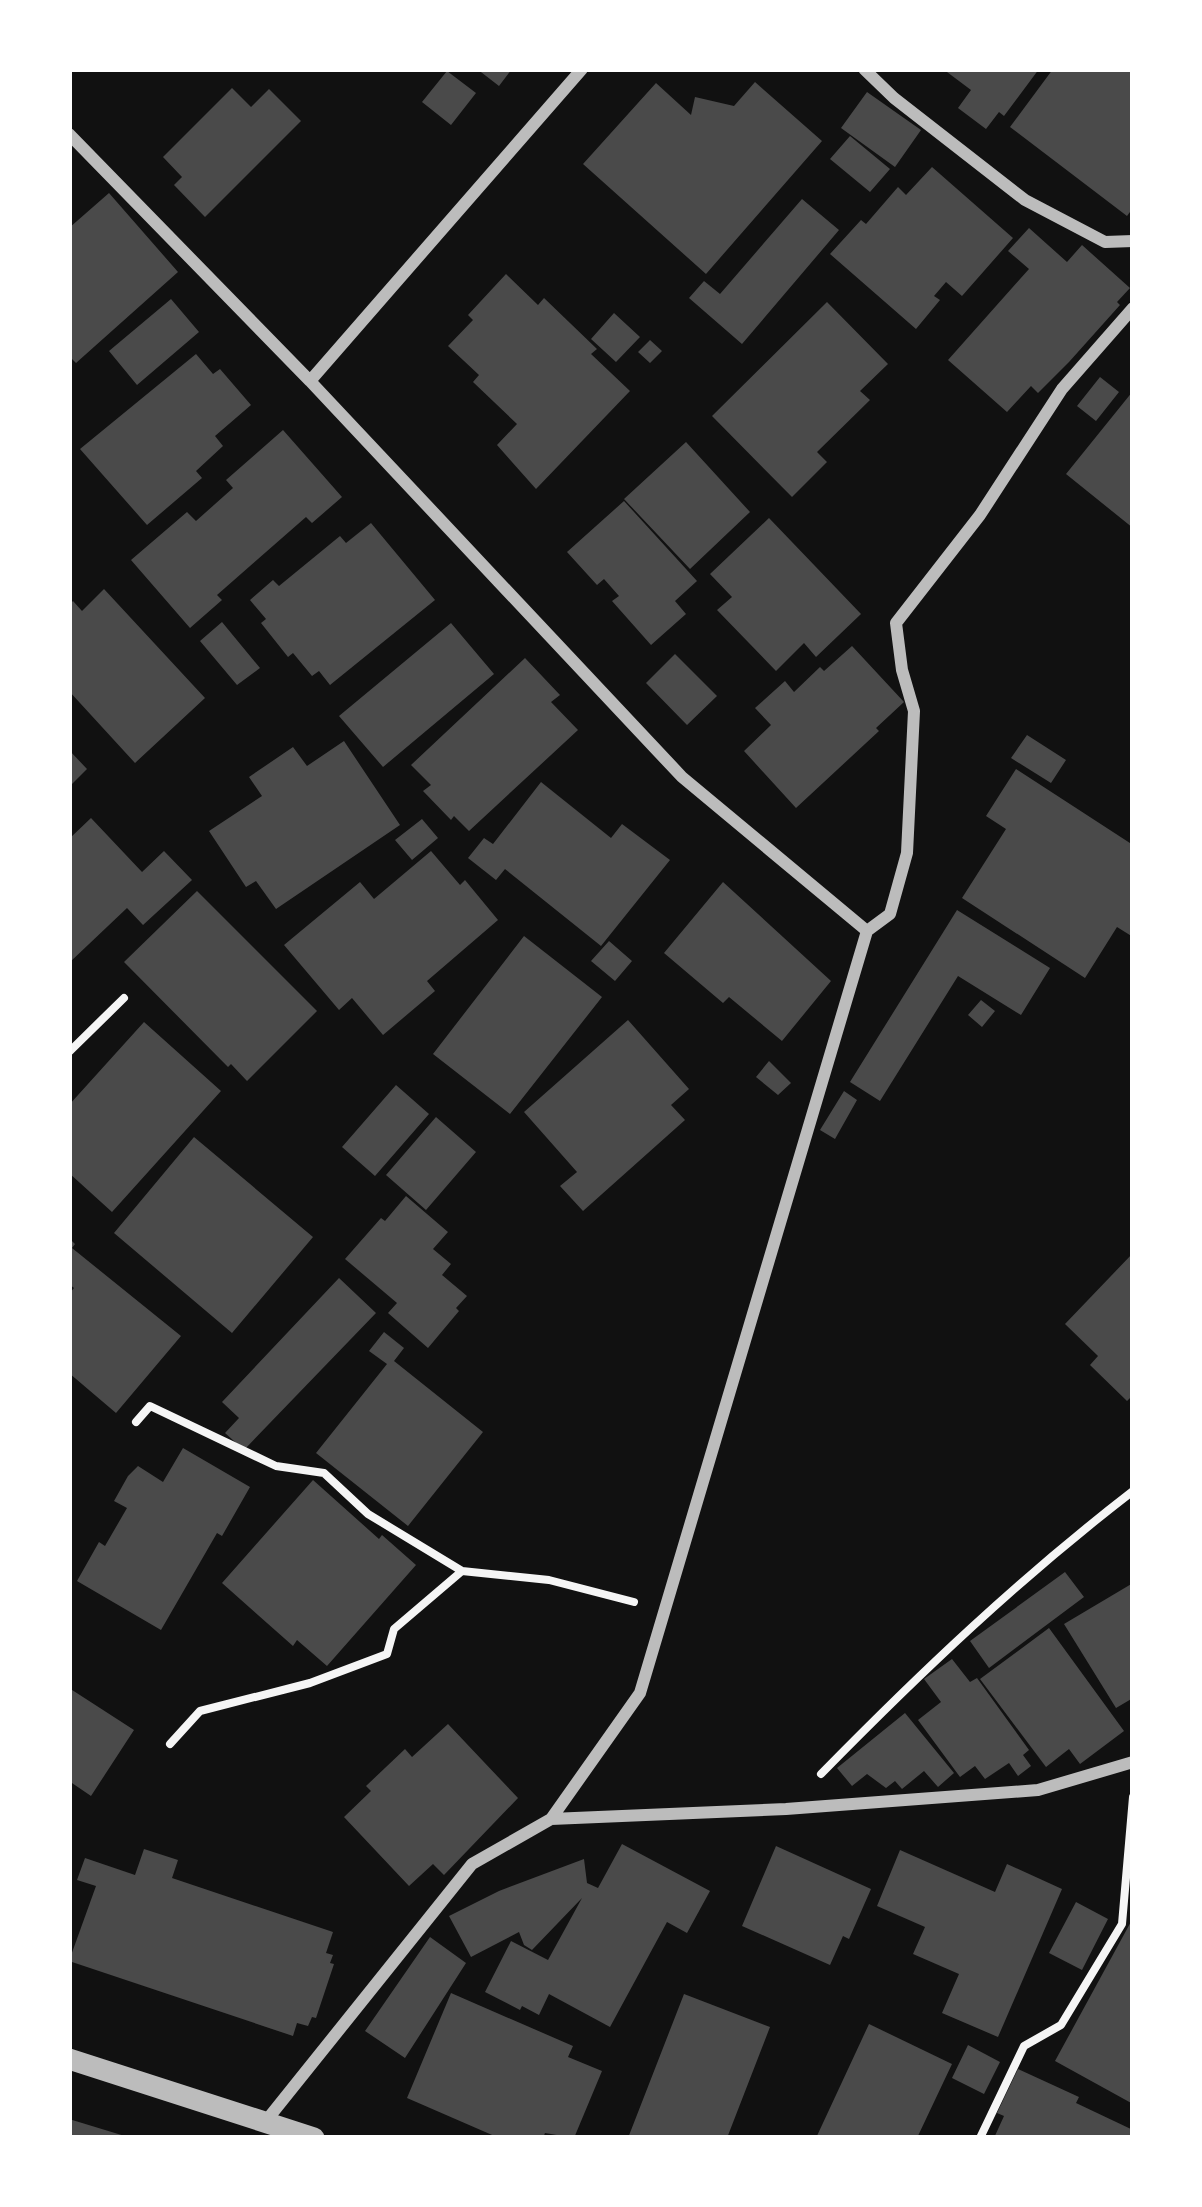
<svg xmlns="http://www.w3.org/2000/svg" width="1202" height="2207" font-family="'Source Sans 3',sans-serif">
	<rect width="100%" height="100%" fill="#111"/>
	<path fill="#4a4a4a" d="M477 69H512L499 86Z
		M943 69H1039L1004 116 999 112 986 129 958 108 971 90Z
		M1053 69H1133V208L1127 216 1010 127Z
		M447 71 476 93 451 125 422 102Z
		M755 82 822 141 706 274 583 164 656 83 691 115 695 97 734 106Z
		M232 88 251 107 269 89 301 121 205 217 174 185 182 177 163 157Z
		M867 92 921 130 895 167 841 128Z
		M850 136 890 169 870 192 830 159Z
		M932 167 1013 238 962 296 946 282 934 296 940 300 916 329 830 254 861 220 866 224 898 187 906 195Z
		M109 193 178 272 76 363 69 356V228Z
		M802 199 839 230 742 344 689 298 704 281 720 294Z
		M1029 228 1067 262 1082 245 1130 288 1117 302 1120 305 1069 362 1038 393 1031 386 1007 412 948 360 1029 269 1008 251Z
		M506 274 538 305 544 298 597 349 591 354 630 391 536 489 497 445 517 424 473 382 479 375 448 346 473 320 468 315Z
		M171 299 199 332 137 385 109 351Z
		M827 302 888 364 860 391 870 400 817 452 827 462 792 497 712 416Z
		M614 313 640 337 616 362 591 339Z
		M650 340 662 351 650 363 638 352Z
		M196 354 213 374 220 369 251 405 215 436 223 446 196 471 202 478 147 525 80 449Z
		M1100 377 1119 392 1096 421 1077 406Z
		M1133 391V528L1066 474Z
		M283 430 342 497 312 523 306 517 217 595 222 600 190 628 131 560 187 512 196 521 233 488 226 480Z
		M686 442 750 512 690 569 624 499Z
		M624 501 697 581 675 601 686 614 651 645 612 601 619 596 604 579 597 585 567 552Z
		M769 518 861 614 816 657 804 643 776 671 717 610 732 597 710 574Z
		M371 523 435 600 330 685 319 671 312 676 293 653 288 657 261 623 266 619 250 600 273 580 279 586 340 536 346 543Z
		M104 589 205 698 135 763 69 691V605L73 601 82 611Z
		M222 622 260 668 237 685 200 641Z
		M451 623 494 674 383 767 339 716Z
		M852 646 904 702 876 728 879 731 796 808 744 751 771 725 755 708 785 681 794 692 820 667 824 671Z
		M675 654 717 696 687 725 646 683Z
		M525 658 560 695 551 702 578 730 469 831 454 816 451 820 423 791 431 785 411 765Z
		M1027 735 1066 760 1051 783 1011 758Z
		M344 741 400 825 276 909 256 881 246 887 209 831 262 796 249 777 293 747 307 766Z
		M69 750 87 769 69 787Z
		M1016 769 1133 845V937L1117 927 1085 978 962 898 1006 829 986 816Z
		M541 782 611 838 622 824 670 860 601 946 505 869 496 880 468 858 484 838 493 844Z
		M91 818 142 872 164 851 192 880 143 925 127 908 69 963V839Z
		M422 819 438 838 412 860 395 840Z
		M431 851 460 885 465 880 498 920 427 981 435 991 383 1035 352 998 339 1010 284 945 360 882 374 899Z
		M723 882 831 981 782 1041 729 997 723 1003 664 953Z
		M197 891 317 1011 247 1081 231 1064 228 1067 124 962Z
		M957 910 1050 968 1021 1015 958 976 880 1101 850 1082Z
		M524 936 602 997 510 1114 433 1054Z
		M609 941 632 961 615 981 591 961Z
		M981 1000 995 1011 982 1027 968 1015Z
		M628 1020 689 1089 671 1105 685 1120 583 1211 560 1186 577 1172 524 1112Z
		M144 1022 221 1091 112 1212 69 1173V1105Z
		M769 1061 791 1083 778 1095 756 1077Z
		M396 1085 429 1114 375 1176 342 1147Z
		M844 1091 857 1100 835 1139 820 1130Z
		M436 1117 476 1152 426 1210 386 1175Z
		M194 1137 313 1237 232 1333 114 1233Z
		M406 1196 448 1232 433 1249 451 1264 442 1275 467 1296 456 1308 459 1311 428 1348 388 1313 397 1303 345 1259 381 1218 385 1221Z
		M69 1238 75 1244 72 1248 181 1336 116 1413 69 1373V1294L74 1288 69 1284Z
		M1133 1253V1395L1127 1401 1090 1365 1098 1356 1065 1324Z
		M339 1278 376 1313 244 1450 225 1433 239 1418 222 1402Z
		M384 1332 404 1348 394 1361 483 1432 408 1526 316 1453 387 1364 369 1351Z
		M183 1448 250 1487 222 1536 217 1533 161 1630 77 1581 99 1542 105 1546 127 1508 114 1501 128 1476 138 1466 163 1482Z
		M313 1480 379 1539 382 1535 416 1565 327 1666 297 1640 293 1646 222 1583Z
		M1065 1572 1084 1597 989 1668 970 1641Z
		M1133 1583V1698L1116 1708 1064 1624Z
		M1049 1628 1124 1731 1080 1764 1069 1749 1046 1767 980 1679Z
		M952 1659 970 1682 977 1678 1029 1750 1023 1755 1031 1766 1018 1776 1009 1763 985 1779 975 1766 960 1777 918 1720 941 1702 924 1679Z
		M69 1688 134 1730 91 1796 69 1781Z
		M905 1713 954 1773 938 1787 924 1771 902 1789 895 1781 886 1788 867 1774 852 1786 837 1768Z
		M448 1724 518 1798 444 1875 433 1864 409 1886 344 1817 371 1791 366 1786 405 1749 412 1757Z
		M622 1844 710 1891 687 1933 667 1922 610 2027 549 1994 539 2015 522 2006 520 2010 485 1992 511 1941 548 1960 582 1898 532 1950 524 1945 519 1932 471 1957 449 1916 499 1891 584 1859 587 1883 598 1888Z
		M776 1846 871 1889 849 1939 843 1936 830 1965 742 1926Z
		M144 1849 178 1860 172 1878 333 1932 326 1953 333 1955 330 1963 334 1964 316 2018 312 2017 308 2026 297 2023 293 2036 69 1961 96 1886 77 1880 85 1858 135 1875Z
		M900 1850 995 1892 1007 1864 1062 1889 998 2037 942 2013 959 1974 913 1954 925 1927 877 1906Z
		M1076 1902 1108 1919 1082 1970 1049 1953Z
		M1133 1918V2104L1055 2061Z
		M430 1937 466 1963 405 2058 365 2031Z
		M451 1993 573 2046 568 2057 602 2071 574 2138 545 2133 543 2138H499L407 2098Z
		M684 1994 770 2027 727 2138H628Z
		M869 2024 952 2064 917 2138H816Z
		M968 2045 1000 2062 984 2094 952 2078Z
		M1018 2069 1079 2097 1076 2103 1133 2130V2138H994L1004 2116 997 2113Z
		M69 2119 128 2137V2138H69Z"/>
	<g fill="none" stroke-linecap="round" stroke-linejoin="round">
		<path stroke="#f5f5f5" stroke-width="8" d="M69 1052 124 998
			M136 1422 150 1406 276 1466 324 1473 368 1514 462 1571 549 1580 634 1602
			M170 1744 200 1711 310 1683 387 1654 394 1629 462 1571
			M821 1774C922 1671 1019 1579 1133 1491
			M980 2138 1024 2046 1061 2025 1122 1924 1133 1797"/>
		<path stroke="#bcbcbc" stroke-width="12" d="M582 69 310 381 682 777 867 931
			M864 69 894 98 1025 200 1105 242 1133 241
			M69 134 310 381
			M551 1819 786 1809 1038 1790 1133 1762
			M266 2121 472 1864 551 1819 640 1693 867 931 890 914 907 853 914 711 902 670 896 623 980 515 1062 389 1133 308"/>
		<path stroke="#bcbcbc" stroke-width="21" d="M69 2059 314 2138"/>
	</g>
	<rect width="1202" height="2207" fill="none" stroke="#ffffff" stroke-width="144"/>
</svg>
